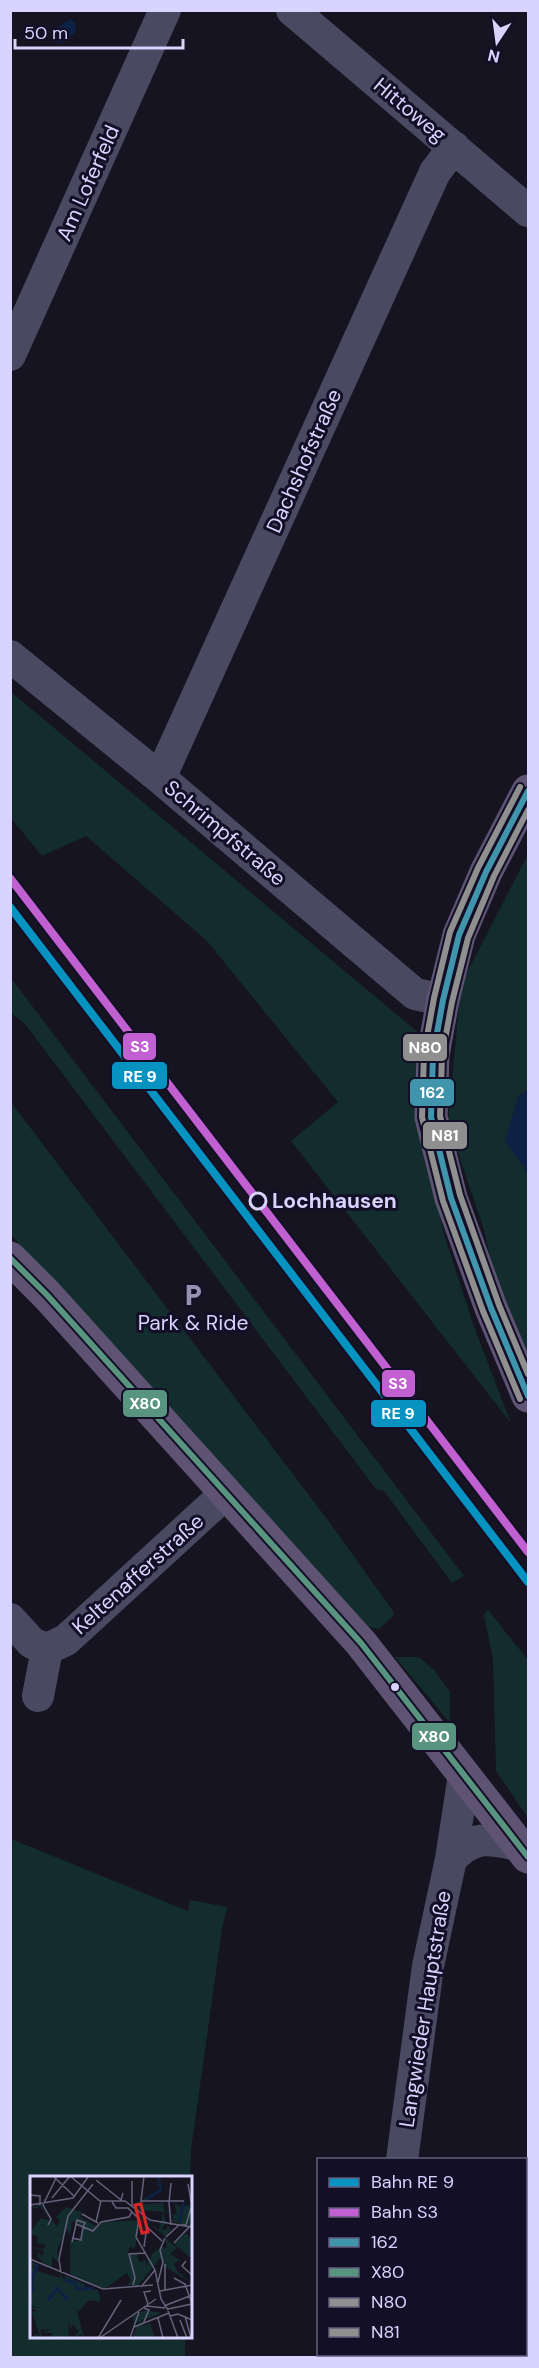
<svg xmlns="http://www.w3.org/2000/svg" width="539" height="2368" font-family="'DM Sans',sans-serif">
	<rect width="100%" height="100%" fill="#161421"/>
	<path fill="#132c2d" d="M10 691 420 1034 421 1122 443 1231 474 1327 511 1423 291 1141 338 1102 207 941 86 836 42 856 11 818Z
		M528 854V1089L518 1097 506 1141 528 1173V1362L494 1275 484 1230 448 1123 461 984Z
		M10 978H11L464 1576 452 1583 384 1491 376 1489 25 1024 11 1013Z
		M10 1101 330 1523 395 1614 379 1629 369 1627 11 1235Z
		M488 1610 528 1660V1818L496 1771 493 1659 484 1615Z
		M395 1657H419L435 1671 450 1692V1723Z
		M11 1839 188 1911 190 1900 227 1907 222 1929 191 2150 190 2177 32 2178V2336L185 2337V2357H11Z"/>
	<path fill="#0d2144" d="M70 19 76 24 75 33 61 43 55 42 52 37V31Z
		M528 1089V1173L505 1141 518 1097Z"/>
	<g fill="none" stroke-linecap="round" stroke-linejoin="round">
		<path stroke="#4a4962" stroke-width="32" d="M292 10 528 211
			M10 355 165 10
			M10 656 160 778 415 994 443 1000
			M160 778 435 172 454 147
			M10 1619 32 1643 47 1649 66 1640 225 1494
			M38 1696 47 1649
			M451 1859C475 1834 488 1839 519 1845
			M402 2160 428 1966 451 1859 464 1775
			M526 2274 528 2273
			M418 2358V2354"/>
		<path stroke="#5e5373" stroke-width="33" d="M528 791 486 872 459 935 443 1000 433 1055 431 1117 451 1198 491 1308 528 1396
			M10 1258 47 1295 361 1643 528 1857"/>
		<g stroke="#130f26" stroke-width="10">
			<path id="bus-1" d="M528 791 486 872 459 935 443 1000 433 1055 431 1117 451 1198 491 1308 528 1396"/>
		</g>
		<g stroke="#130f26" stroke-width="10">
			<path id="bus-2" d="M10 1258 47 1295 361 1643 528 1857"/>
		</g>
		<g stroke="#130f26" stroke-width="10">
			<path id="bus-3" d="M520 1399 483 1311 443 1201 422 1117 424 1053 434 998 450 932 478 868 520 787"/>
		</g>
		<g stroke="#130f26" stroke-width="10">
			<path id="bus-4" d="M528 810 494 876 468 938 452 1002 442 1056 440 1116 460 1195 499 1305 528 1374"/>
		</g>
		<use href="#bus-1" stroke="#4094ac" stroke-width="6"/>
		<use href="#bus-2" stroke="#589480" stroke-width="6"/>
		<use href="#bus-3" stroke="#8f8f8f" stroke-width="6"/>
		<use href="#bus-4" stroke="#8f8f8f" stroke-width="6"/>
		<g stroke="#130f26" stroke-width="12">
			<path id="rail-1" d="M10 907 528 1582"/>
		</g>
		<g stroke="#130f26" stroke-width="12">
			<path id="rail-2" d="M10 878 528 1552"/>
		</g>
		<use href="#rail-1" stroke="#0693c2" stroke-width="8"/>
		<use href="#rail-2" stroke="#c160d1" stroke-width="8"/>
	</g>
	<defs>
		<g id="parking-bare" transform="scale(1.8)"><path d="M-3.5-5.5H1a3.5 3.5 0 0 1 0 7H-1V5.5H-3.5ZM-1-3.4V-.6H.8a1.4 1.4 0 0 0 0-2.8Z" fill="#9591b1" stroke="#130f26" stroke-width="2.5" paint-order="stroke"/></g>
	</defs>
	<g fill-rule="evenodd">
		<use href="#parking-bare" x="193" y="1295"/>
	</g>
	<circle fill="#130f26" stroke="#d9d4ff" stroke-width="3" cx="258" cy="1201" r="8"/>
	<circle fill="#d9d4ff" stroke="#130f26" stroke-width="2" cx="395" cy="1687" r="5"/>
	<g text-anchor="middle" stroke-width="6" stroke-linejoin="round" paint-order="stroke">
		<g font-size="21" fill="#d9d4ff" stroke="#130f26">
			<text transform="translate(410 110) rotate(40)" y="7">Hittoweg</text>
			<text transform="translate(88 183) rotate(-66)" y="7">Am Loferfeld</text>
			<text transform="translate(304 461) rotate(-66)" y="7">Dachshofstraße</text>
			<text transform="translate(225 833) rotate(40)" y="7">Schrimpfstraße</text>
			<text transform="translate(138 1574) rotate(-42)" y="7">Keltenafferstraße</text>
			<text transform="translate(425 2009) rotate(-81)" y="7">Langwieder Hauptstraße</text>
		</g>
		<g font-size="21" font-weight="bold" fill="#d9d4ff" stroke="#130f26" text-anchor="start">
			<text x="272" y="1208">Lochhausen</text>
		</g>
		<g font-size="21" fill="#d9d4ff" stroke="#130f26">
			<text x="193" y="1330">Park &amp; Ride</text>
		</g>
	</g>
	<g transform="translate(30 2176)">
		<rect width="162" height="162" fill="#161421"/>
		<path d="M5 0 11 29 27 50 30 44 26 41 36 31 52 36 50 41 68 51 72 46 111 44 119 48 110 45 105 72 100 71 97 78H107L109 86 116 84V90L123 77 131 71 137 72 135 62 147 72 140 78 150 84 144 88 147 95 160 106 134 90 130 82 108 110 97 109 101 105 97 97 74 113 40 100V65H48L53 52 42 45 40 61 37 53 27 74 29 87 22 80V91L31 96 13 87 7 80 9 76 12 81 14 75 0 71 14 73 16 69 7 67 8 61 0 57 11 42 21 45 10 30 6 32H0L10 29ZM128 0 129 2 131 13V14L112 28 133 27 134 36 141 35 139 27 142 39 147 38 144 26 153 33 154 19V30L162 28V44L158 50 141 45 144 43 140 36 133 37 136 46 131 54 137 53V49L141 53 137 61 143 67 108 38 129 54 133 36 110 34 108 26 131 14ZM156 57 162 63V83L144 68ZM0 85 9 89 7 95 30 102V97L34 104 36 100 56 109 52 112 68 114 71 126 59 124 48 136 46 131 54 162 52 158 43 162 49 155 42 148 41 155 38 144 39 162H20L23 157 11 156 23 153 10 154 13 162H5L4 158 10 160 2 136 6 135 0 131 9 132 0 129 3 100 0 91 7 92 0 89ZM115 134 132 137 111 145 113 150 120 147 125 162H102L109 146 104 147 102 140Z" fill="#132c2d"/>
		<path fill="none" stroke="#0d2144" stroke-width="3" d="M116 23 131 14 128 0M149 46 154 25M35 104 45 107 47 113 63 112M3 115 1 106 8 88M18 125 27 112 38 124"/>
		<path fill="none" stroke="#64617a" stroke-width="1.5" d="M23 0 45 21M40 0 70 25H95L120 44 161 51M114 0 111 25H154M66 4 91 24 93 17M158 8 162 31M0 19 10 20V29M22 22 40 0M82 26 86 32H98L109 43 106 61 125 94 131 123 138 134M139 27 141 49M139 27 141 7M0 29 43 22 58 1M13 29 27 0M13 29 21 43 18 49M102 31V5M52 38 68 47M66 46 71 25M46 48 63 55 71 46 99 41 102 36M117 51 132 65M136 61 149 49H156L161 32M42 62 51 64 53 51M42 66 47 44 55 47 53 51M144 67 162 48M114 71 117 50M0 83 73 113 123 109M156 85 152 90 162 99M31 97 29 83 38 40 63 8M144 102 155 108 162 128M128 106 133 86 130 74 135 62M103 109 105 102 99 78 116 77M111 111 125 94M130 115 162 109M135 115V88M118 128 114 116 121 115M116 130 135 132M134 130 162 119M138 133 162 128M138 135 140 140 148 138 162 144M140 140 148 162M155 140 161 162M128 142 133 162M150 144 157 162M113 148 119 134 114 132M104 151 139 137M71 161 126 123M68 162 91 124M100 162 109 136"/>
		<path fill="#d62828" fill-opacity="0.15" stroke="#d62828" stroke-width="3" d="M111 28 118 56 112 57 105 29Z"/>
		<rect width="162" height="162" fill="none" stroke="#d9d4ff" stroke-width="3"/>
	</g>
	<g stroke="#130f26" stroke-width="2">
		<rect x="122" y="1032" width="35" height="29" rx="6" fill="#c160d1"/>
		<rect x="402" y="1033" width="46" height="29" rx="6" fill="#8f8f8f"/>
		<rect x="111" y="1061" width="57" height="29" rx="6" fill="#0693c2"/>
		<rect x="409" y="1078" width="46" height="29" rx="6" fill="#4094ac"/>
		<rect x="422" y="1121" width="46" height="29" rx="6" fill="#8f8f8f"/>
		<rect x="381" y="1369" width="35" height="29" rx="6" fill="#c160d1"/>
		<rect x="122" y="1389" width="46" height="29" rx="6" fill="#589480"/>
		<rect x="370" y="1399" width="57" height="29" rx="6" fill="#0693c2"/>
		<rect x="411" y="1722" width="46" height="29" rx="6" fill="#589480"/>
	</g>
	<g font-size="16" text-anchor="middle" font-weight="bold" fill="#fff">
		<text x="140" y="1052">S3</text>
		<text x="425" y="1053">N80</text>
		<text x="140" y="1082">RE 9</text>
		<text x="432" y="1098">162</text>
		<text x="445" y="1141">N81</text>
		<text x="398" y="1389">S3</text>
		<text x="145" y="1409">X80</text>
		<text x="398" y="1419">RE 9</text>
		<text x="434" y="1742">X80</text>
	</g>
	<rect width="539" height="2368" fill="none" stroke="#d9d4ff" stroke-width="24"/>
	<rect x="317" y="2158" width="210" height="198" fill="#130f26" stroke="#625e7d" stroke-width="1.5"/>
	<rect x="329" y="2178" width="30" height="9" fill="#0693c2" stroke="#625e7d" stroke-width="1.5"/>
	<text x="371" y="2188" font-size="18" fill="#d9d4ff">Bahn RE 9</text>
	<rect x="329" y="2208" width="30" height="9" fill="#c160d1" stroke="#625e7d" stroke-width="1.5"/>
	<text x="371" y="2218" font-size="18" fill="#d9d4ff">Bahn S3</text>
	<rect x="329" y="2238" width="30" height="9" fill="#4094ac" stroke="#625e7d" stroke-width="1.5"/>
	<text x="371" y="2248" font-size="18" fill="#d9d4ff">162</text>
	<rect x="329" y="2268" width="30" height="9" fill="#589480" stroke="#625e7d" stroke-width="1.5"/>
	<text x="371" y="2278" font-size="18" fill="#d9d4ff">X80</text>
	<rect x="329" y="2298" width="30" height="9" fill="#8f8f8f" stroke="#625e7d" stroke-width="1.5"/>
	<text x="371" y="2308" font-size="18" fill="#d9d4ff">N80</text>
	<rect x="329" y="2328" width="30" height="9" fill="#8f8f8f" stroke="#625e7d" stroke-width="1.5"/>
	<text x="371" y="2338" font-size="18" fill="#d9d4ff">N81</text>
	<g transform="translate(497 42) rotate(193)" stroke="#130f26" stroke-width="4.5" paint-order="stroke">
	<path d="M0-4.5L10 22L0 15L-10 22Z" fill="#d9d4ff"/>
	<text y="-9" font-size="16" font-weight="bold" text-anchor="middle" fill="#d9d4ff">N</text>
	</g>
	<path d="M15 39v9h168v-9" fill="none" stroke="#d9d4ff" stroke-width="3"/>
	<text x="24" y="39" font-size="18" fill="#d9d4ff" stroke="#130f26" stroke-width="4.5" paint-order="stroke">50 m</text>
</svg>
